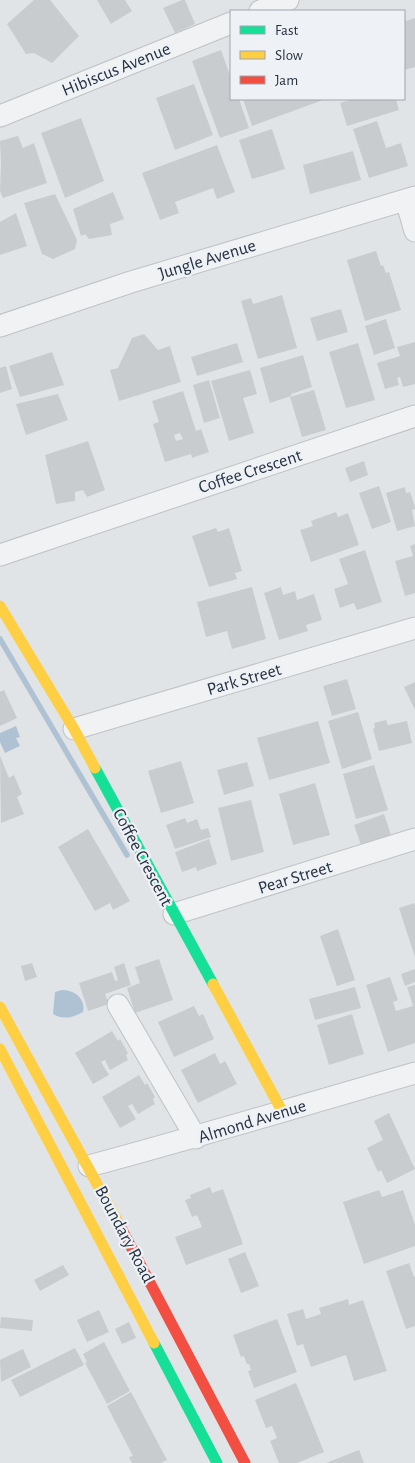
<svg xmlns="http://www.w3.org/2000/svg" width="415" height="1463" font-family="'Alegreya Sans',sans-serif">
	<rect width="100%" height="100%" fill="#e1e4e7"/>
	<path fill="#aec2d3" d="M16 726 20 737 16 738 20 746 5 753 0 742V733Z
		M62 990C75 990 86 999 83 1012 73 1018 63 1020 53 1014L55 992Z"/>
	<g fill="none" stroke-linecap="round" stroke-linejoin="round">
		<path stroke="#aec2d3" stroke-width="5.5" d="M0 639 127 855"/>
	</g>
	<path fill="#c9cccf" fill-rule="evenodd" d="M34 0H50L79 36 52 63 34 53 26 54 7 24Z
		M97 0H125L132 11 111 24Z
		M182 0H185L195 24 175 33 163 8Z
		M404 14 406 21 415 18V67L404 70Z
		M221 50 231 78V99H239L249 128 220 138 192 61Z
		M194 84 213 135 175 150 156 98Z
		M243 99H322L323 100 252 126Z
		M354 99H396L399 110 347 126 340 103Z
		M81 118 104 181 65 198 41 133Z
		M377 121 386 148 401 143 408 166 369 178 353 129Z
		M272 129 285 169 252 179 239 140Z
		M18 136 23 148 34 143 47 183 3 198 0 191 1 163 0 141Z
		M217 145 235 192 217 199 213 188 175 202 179 213 160 220 142 173Z
		M353 151 361 180 310 194 303 165Z
		M113 192 124 219 110 224 112 235 89 239 85 234 81 236 73 209Z
		M55 194 77 240 75 249 53 259 42 254 24 203Z
		M16 213 27 246 0 255V222Z
		M376 251 381 266 383 265 386 273 389 272 401 310 365 321 347 260Z
		M282 295 297 348 258 359 241 301 251 298 253 304Z
		M341 309 348 332 317 341 310 318Z
		M386 319 395 348 374 355 365 326Z
		M144 334 158 350 170 346 181 382 119 401 110 370 118 368 132 338Z
		M415 342V384L403 387 400 377 397 378 399 385 385 389 377 363 400 356 397 347Z
		M237 343 243 362 197 376 191 357Z
		M358 343 375 400 346 408 329 352Z
		M52 352 64 385 20 397 9 366Z
		M303 355 312 387 291 394V396L270 403 260 368Z
		M6 366 12 389 0 393V368Z
		M250 370 257 394 243 398 254 433 229 441 211 381Z
		M209 380 220 418 204 423 193 385Z
		M314 390 326 430 302 437 290 397Z
		M183 391 196 431 201 429 209 452 192 458 191 454 165 462 153 424 159 422 152 401ZM180 433 183 439 176 441 174 435Z
		M58 394 68 420 26 435 16 404Z
		M88 441 105 490 87 497 83 490 75 492V501L56 504 45 455Z
		M364 461 368 475 350 482 345 468Z
		M379 486 391 522 372 529 359 493Z
		M405 487 406 493 410 492 415 507V509L412 510 415 526 397 531 386 493Z
		M336 512 338 517 348 513 359 545 311 562 300 530 313 526 311 521Z
		M216 528 218 532 229 528 242 571 235 573 237 579 209 587 192 536Z
		M415 544V593L405 596 395 561 413 556 410 546Z
		M365 550 382 602 357 610 354 603 340 608 334 589 348 584 339 559Z
		M252 587 266 639 232 649 227 631 206 637 197 602Z
		M281 587 283 595 295 591 297 600 314 594 322 620 306 625 308 631 279 640 264 593Z
		M347 679 356 709 332 716 323 686Z
		M415 682V710L404 687Z
		M4 690 17 718 0 726V692Z
		M358 712 372 759 342 769 328 721Z
		M386 720 388 725 407 721 412 743 379 751 373 729 375 728 374 723Z
		M318 721 330 763 269 780 257 738Z
		M0 756 9 778 14 775 22 794 17 797 24 814 1 823Z
		M181 761 194 803 161 813 148 771Z
		M247 762 254 786 224 795 217 770Z
		M374 765 388 810 356 819 343 774Z
		M315 783 330 835 293 845 279 794Z
		M251 800 264 852 231 861 218 808Z
		M384 814 391 835 361 845 354 825Z
		M185 818 187 823 197 819 201 830 208 828 211 837 175 849 166 825Z
		M88 829 130 901 113 910 110 903 95 911 58 847Z
		M209 839 217 864 197 871 196 867 182 872 175 852Z
		M414 903 415 906V957L399 908Z
		M338 929 355 980 337 986 320 936Z
		M159 959 173 1000 135 1013 127 988 140 983 135 967Z
		M32 963 37 977 25 981 21 966Z
		M124 963 131 985 105 994 109 1004 88 1011 79 983 112 972 115 981 118 980 114 967Z
		M415 969V982L405 986 401 974Z
		M390 977 398 1000 393 1002 396 1011 413 1006 407 987 415 985V1043L388 1052 366 985Z
		M355 987 361 1008 315 1020 309 999Z
		M194 1006 199 1016 203 1014 214 1039 174 1057 158 1022Z
		M352 1014 364 1054 329 1065 317 1025Z
		M112 1031 118 1041 120 1039 128 1053 126 1055 128 1060 110 1070 105 1060 101 1062 109 1075 93 1084 75 1053Z
		M215 1053 220 1064 225 1061 237 1084 198 1103 181 1070Z
		M139 1075 145 1085 147 1083 155 1097 153 1099 155 1104 138 1114 132 1104 128 1106 136 1119 120 1128 102 1097Z
		M389 1113 415 1169 387 1183 381 1170 378 1172 367 1148 383 1140 374 1121Z
		M210 1187 212 1193 223 1189 243 1244 186 1265 175 1237 202 1227 197 1215 192 1217 185 1200 191 1198 190 1195Z
		M379 1190 382 1197 403 1190 415 1225V1246L364 1264 343 1202Z
		M245 1252 259 1286 241 1293 228 1259Z
		M409 1263 414 1277 415 1276V1326L406 1329 386 1271Z
		M63 1265 69 1275 40 1291 34 1280Z
		M348 1299 349 1305 363 1300 387 1371 354 1381 346 1355 311 1367 303 1344 297 1346 287 1314 303 1309 306 1319 321 1314 319 1308Z
		M99 1310 109 1332 87 1342 77 1320Z
		M1 1317 33 1320 32 1331 0 1328Z
		M277 1319 297 1372 254 1388 248 1371 251 1370 249 1364H247L244 1356 241 1357 233 1335Z
		M129 1322 136 1338 122 1344 115 1329Z
		M104 1342 130 1391 107 1404 85 1363 87 1362 83 1354Z
		M75 1348 84 1365 20 1397 11 1380Z
		M23 1349 31 1367 1 1382 0 1360Z
		M296 1383 324 1452 297 1463H279L270 1441 277 1438 272 1426 266 1428 255 1400Z
		M131 1392 167 1460 161 1463H132L129 1457 133 1456 107 1406Z
		M359 1450 364 1463H326Z"/>
	<g fill="none" stroke-linecap="round" stroke-linejoin="round">
		<g stroke="#bfc2c5" stroke-width="23">
			<path id="street" d="M260 11 288 0
				M0 116 231 23
				M406 200 415 231
				M0 326 131 282 415 197
				M0 555 415 416
				M74 729 415 628
				M174 914 415 839
				M118 1005 196 1138
				M89 1166C198 1137 306 1104 415 1073"/>
		</g>
		<use href="#street" stroke="#f0f2f3" stroke-width="21"/>
		<path stroke="#16e098" stroke-width="11" d="M95 768 213 984
			M154 1343 217 1463"/>
		<path stroke="#ffcf43" stroke-width="11" d="M0 606 74 729 95 768
			M213 984 282 1111
			M0 1007 119 1224
			M0 1049 154 1343"/>
		<path stroke="#f24e42" stroke-width="11" d="M119 1224 245 1463"/>
	</g>
	<g text-anchor="middle" stroke-width="4.5" stroke-linejoin="round" paint-order="stroke">
		<g font-size="18" fill="#273140" stroke="#eef2f6">
			<text transform="translate(116 69) rotate(-22)" y="6">Hibiscus Avenue</text>
			<text transform="translate(207 259) rotate(-17)" y="6">Jungle Avenue</text>
			<text transform="translate(250 471) rotate(-18)" y="6">Coffee Crescent</text>
			<text transform="translate(244 679) rotate(-16)" y="6">Park Street</text>
			<text transform="translate(143 857) rotate(62)" y="6">Coffee Crescent</text>
			<text transform="translate(295 877) rotate(-17)" y="6">Pear Street</text>
			<text transform="translate(252 1121) rotate(-17)" y="6">Almond Avenue</text>
			<text transform="translate(125 1234) rotate(62)" y="6">Boundary Road</text>
		</g>
	</g>
	<rect x="230" y="10" width="175" height="90" fill="#eef2f6" stroke="#9ea5ad"/>
	<rect x="240" y="26" width="25" height="8" fill="#16e098" stroke="#9ea5ad"/>
	<text x="275" y="35" font-size="15" fill="#273140">Fast</text>
	<rect x="240" y="51" width="25" height="8" fill="#ffcf43" stroke="#9ea5ad"/>
	<text x="275" y="60" font-size="15" fill="#273140">Slow</text>
	<rect x="240" y="76" width="25" height="8" fill="#f24e42" stroke="#9ea5ad"/>
	<text x="275" y="85" font-size="15" fill="#273140">Jam</text>
</svg>
